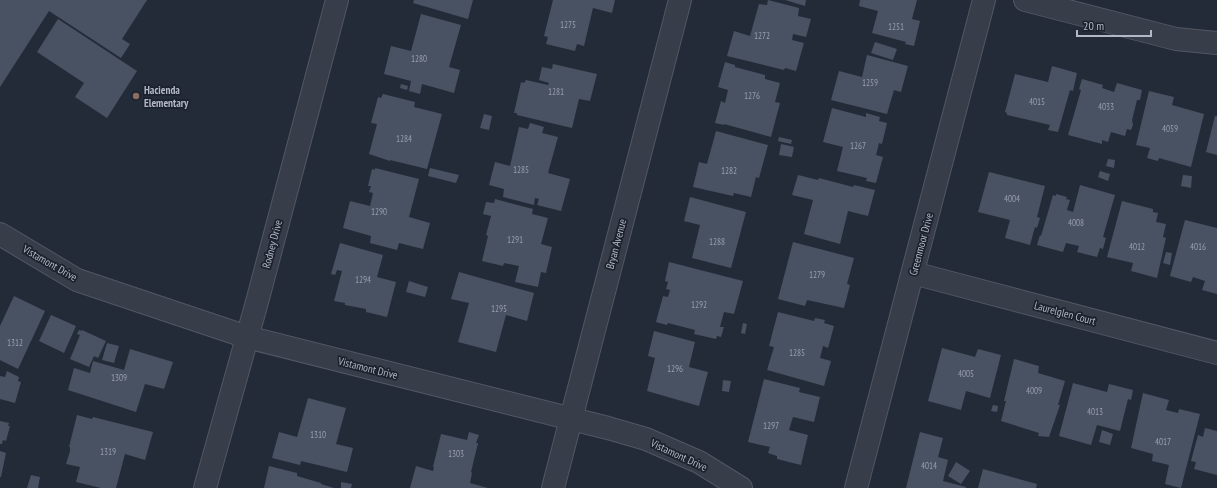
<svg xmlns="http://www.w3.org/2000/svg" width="1217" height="488" font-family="'PT Sans Narrow',sans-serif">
	<rect width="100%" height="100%" fill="#232b38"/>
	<path fill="#495262" d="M0 0H147L122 39 130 44 121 58 49 11 0 87Z
		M414 0H473L468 19 413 3Z
		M553 0H615L612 13 593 8 584 46 577 44 575 51 546 44 548 37 544 36Z
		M768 0 799 8 798 16 811 19 806 37 793 34 792 40 804 43 796 71 785 68 784 70 727 56 734 31 750 36 759 4 767 5Z
		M785 0H806L805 6Z
		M860 0H917L912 19 920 21 914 46 905 44 906 42 872 33 878 11 859 6Z
		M421 14 461 25 449 67 460 70 454 93 422 84 420 94 409 91 411 81 384 74 391 46 411 51Z
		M58 19 137 71 107 118 75 97 84 83 37 52Z
		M875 42 897 49 893 60 871 53Z
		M867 55 908 66 901 92 894 90 887 114 831 100 839 71 862 77Z
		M725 62 735 65V67L765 75V79L780 83 775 102 780 103 771 137 724 124V125L715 123 721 101 725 103 728 90 718 87Z
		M553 64 597 74 590 101 579 99 572 128 517 115V113H514L521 82 524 83 526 80 548 85 549 83 539 80 542 67 552 69Z
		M1052 66 1077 73 1073 91 1070 90 1058 132 1048 130 1050 125 1007 115V113L1005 112 1015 74 1048 82Z
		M1082 79 1103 85 1102 88 1114 92 1117 83 1142 90 1140 100H1137L1132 120 1133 125 1131 130 1127 129 1125 136 1111 132 1108 142 1102 140V144L1068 135 1081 90 1079 89Z
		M401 84 408 86 407 90 400 88Z
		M1149 91 1174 97 1172 105 1204 114 1191 167 1159 158 1158 161 1147 158 1150 148 1136 145Z
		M383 94 415 102 414 107 442 114 427 169 390 160V161L369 154 377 124 371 123 378 97 381 98Z
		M832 108 866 117V113L880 117 879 121 887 123 882 144 879 143 876 155 883 157 876 183 866 181 867 178 837 171 843 147 823 142Z
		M484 114 492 116 489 130 480 128Z
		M1215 116H1217V155L1206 152Z
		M530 123 544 127 542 133 558 137 548 173 570 179 561 211 537 205 539 199 535 198 534 205 503 197 504 189 489 185 495 162 510 166 519 127 528 129Z
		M716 131 768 145 759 178 756 177 751 197 734 193 733 196 693 187 699 162 707 164Z
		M779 137 792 140 791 144 778 141Z
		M781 144 794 147 792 157 779 155Z
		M1108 159 1115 160 1114 168 1106 166Z
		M375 168 419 179 409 217 430 223 423 249 399 243 397 250 370 243 371 236 343 228 350 201 370 206 373 193 369 192 371 186H368L372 169 375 170Z
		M430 168 459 175 456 183 428 176Z
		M1100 171 1110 174 1108 181 1098 177Z
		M989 172 1045 186 1037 217 1040 218 1037 228 1035 227 1030 245 1005 238 1010 220 978 212Z
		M798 175 818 180 819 178 853 187 854 185 875 190 868 216 848 211 840 244 804 234 813 200 792 195Z
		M1183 175 1192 176 1191 188 1181 186Z
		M1080 185 1115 195 1103 237 1106 238 1103 249 1100 248 1097 257 1077 252 1079 246 1066 243 1063 252 1037 245 1040 235 1041 236 1053 195 1056 196V194L1067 197 1066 199 1070 200 1067 210 1073 212Z
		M690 197 746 212 731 268 692 258 700 225 684 221Z
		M495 199 533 209 532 214 548 218 541 244 552 247 546 273 541 272 538 287 515 282 519 266 504 263 503 266 482 261 488 236 486 235 491 216 483 214 486 202 494 203Z
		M1122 201 1153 209V212L1158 213 1156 222 1166 224 1163 237 1166 238 1157 278 1131 271 1133 263 1107 257Z
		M1185 220 1217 228V294L1202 290 1205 281 1193 277 1191 282 1170 276Z
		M793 242 854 258 847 284 850 285 844 308 807 300 805 306 778 299Z
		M340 243 383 255 377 277 396 282 387 317 366 312V309L345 305V303L334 301 342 271 337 270 335 275 331 274Z
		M1166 252 1172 253 1170 265 1163 263Z
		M669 262 743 281 734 314 724 312 720 327H724L721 337 717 336 716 339 694 334 695 330 668 323 667 325 656 322 663 296 668 297 670 290 666 289 668 282 665 281Z
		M459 272 534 293 527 321 506 315 496 352 458 342 469 303 451 299Z
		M409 281 428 287 425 297 406 292Z
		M14 296 45 311 18 369 0 360V326Z
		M778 312 814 321 815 318 825 320 824 323 834 326 828 348 823 346 820 358 831 361 824 386 767 370 774 347 769 346Z
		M51 315 76 326 64 353 39 341Z
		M743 323 747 324 745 334 741 333Z
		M79 330 82 331V330L106 341 98 358 94 356 89 367 70 359 80 335 77 334Z
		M654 331 695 342 689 367 708 372 699 406 647 391 655 358 648 356Z
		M107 343 119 346 114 363 102 360Z
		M942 348 975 357 978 349 1001 355 990 398 966 391 961 410 928 401Z
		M130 349 173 362 164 389 145 384 136 412 68 390 74 368 90 373 93 361 124 370Z
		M1014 359 1039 366 1038 373 1065 381 1058 405H1060L1049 437 1038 436 1039 433 1001 421 1006 401H1004Z
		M7 371 19 377 18 381 21 382 15 403 0 399V376L5 377Z
		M764 379 800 388 799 392 820 397 814 422 793 417 789 430 808 435 801 465 777 459V456L768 453 770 447 748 442Z
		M723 380 731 381 729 392 722 391Z
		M1073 383 1107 392 1109 384 1133 390 1131 400 1128 399 1120 431 1097 425 1091 445 1059 436Z
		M1143 393 1169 400 1166 410 1178 413 1179 409 1200 414 1181 488 1165 484 1169 465 1152 461 1153 454 1131 448Z
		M308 398 346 408 336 444 353 448 347 472 301 461 300 465 272 458 279 432 297 437Z
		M993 405 998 406 997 412 991 411Z
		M77 415 92 419 93 417 153 432 145 460 125 454 116 488H101L76 482 80 467 66 464 70 451V447H69Z
		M0 421 9 423 8 426H10L6 441 3 440 2 444H0Z
		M1205 428 1217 431V475L1194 469 1196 462 1191 461 1198 435 1203 437Z
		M1102 430 1113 434 1110 445 1099 442Z
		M469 432 479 435 476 443H478L471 472 472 473 470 483 488 488H410L416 466 433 471 434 467H433L441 434 467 440Z
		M920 432 943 438 938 457 948 460 943 481 966 487V488H906Z
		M0 451 6 453 1 477H0Z
		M956 462 970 471 961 484 948 476Z
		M269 466 297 473V476L321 483V484L334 488H264Z
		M983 469 1037 484 1036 488H978Z
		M31 475 40 477 38 488H27Z
		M341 482 352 484 351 488H341Z"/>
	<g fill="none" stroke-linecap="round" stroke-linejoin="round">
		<g stroke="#525863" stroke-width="24">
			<path id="minor" d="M1025 0 1176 39 1217 43
				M0 234 77 280 247 337 608 428 646 439 699 462 741 488
				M913 273 1217 353
				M205 488 257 302 337 0
				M553 488 680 0
				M856 488 984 0"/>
		</g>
		<use href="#minor" stroke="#373d49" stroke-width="22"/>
	</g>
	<circle fill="#8d6e63" stroke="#1c222d" stroke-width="1.5" cx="136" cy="96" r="4"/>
	<g text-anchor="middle" stroke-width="3.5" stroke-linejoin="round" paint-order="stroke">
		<g font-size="9" fill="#989eac">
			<text x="568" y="28">1275</text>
			<text x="896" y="30">1251</text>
			<text x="762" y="39">1272</text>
			<text x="419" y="62">1280</text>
			<text x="870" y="86">1259</text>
			<text x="556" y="95">1281</text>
			<text x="752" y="99">1276</text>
			<text x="1037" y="105">4015</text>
			<text x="1106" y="110">4033</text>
			<text x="1170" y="132">4059</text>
			<text x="404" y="142">1284</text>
			<text x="858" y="149">1267</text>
			<text x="521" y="173">1285</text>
			<text x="729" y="174">1282</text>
			<text x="1012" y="202">4004</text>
			<text x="379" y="215">1290</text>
			<text x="1076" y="226">4008</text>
			<text x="515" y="243">1291</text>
			<text x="717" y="245">1288</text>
			<text x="1137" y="250">4012</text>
			<text x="1198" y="250">4016</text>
			<text x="817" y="278">1279</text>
			<text x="363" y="283">1294</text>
			<text x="699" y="308">1292</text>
			<text x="499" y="312">1295</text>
			<text x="15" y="346">1312</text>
			<text x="797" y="356">1285</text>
			<text x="675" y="372">1296</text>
			<text x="966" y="377">4005</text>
			<text x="119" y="381">1309</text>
			<text x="1034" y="394">4009</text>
			<text x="1095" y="415">4013</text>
			<text x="771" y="429">1297</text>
			<text x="318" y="438">1310</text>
			<text x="1163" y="445">4017</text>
			<text x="108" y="455">1319</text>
			<text x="456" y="457">1303</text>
			<text x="929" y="469">4014</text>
		</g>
		<g font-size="11" font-weight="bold" fill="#b2b8c5" stroke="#1c222d" text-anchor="start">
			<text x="144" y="94">Hacienda<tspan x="144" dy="13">Elementary</tspan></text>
		</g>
		<g font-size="11" fill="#b2b8c5" stroke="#1c222d">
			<text transform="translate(272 244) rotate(-75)" y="4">Rodney Drive</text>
			<text transform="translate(616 244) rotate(-75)" y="4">Bryan Avenue</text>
			<text transform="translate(921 244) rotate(-75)" y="4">Greenmoor Drive</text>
			<text transform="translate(50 263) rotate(30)" y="4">Vistamont Drive</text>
			<text transform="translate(1065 313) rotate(15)" y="4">Laurelglen Court</text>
			<text transform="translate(368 368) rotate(14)" y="4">Vistamont Drive</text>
			<text transform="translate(679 455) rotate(25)" y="4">Vistamont Drive</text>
		</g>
	</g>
	<path d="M1077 30v6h74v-6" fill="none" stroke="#b2b8c5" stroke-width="2"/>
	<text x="1083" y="30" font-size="12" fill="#b2b8c5" stroke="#1c222d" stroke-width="3" paint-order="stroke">20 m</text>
</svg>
